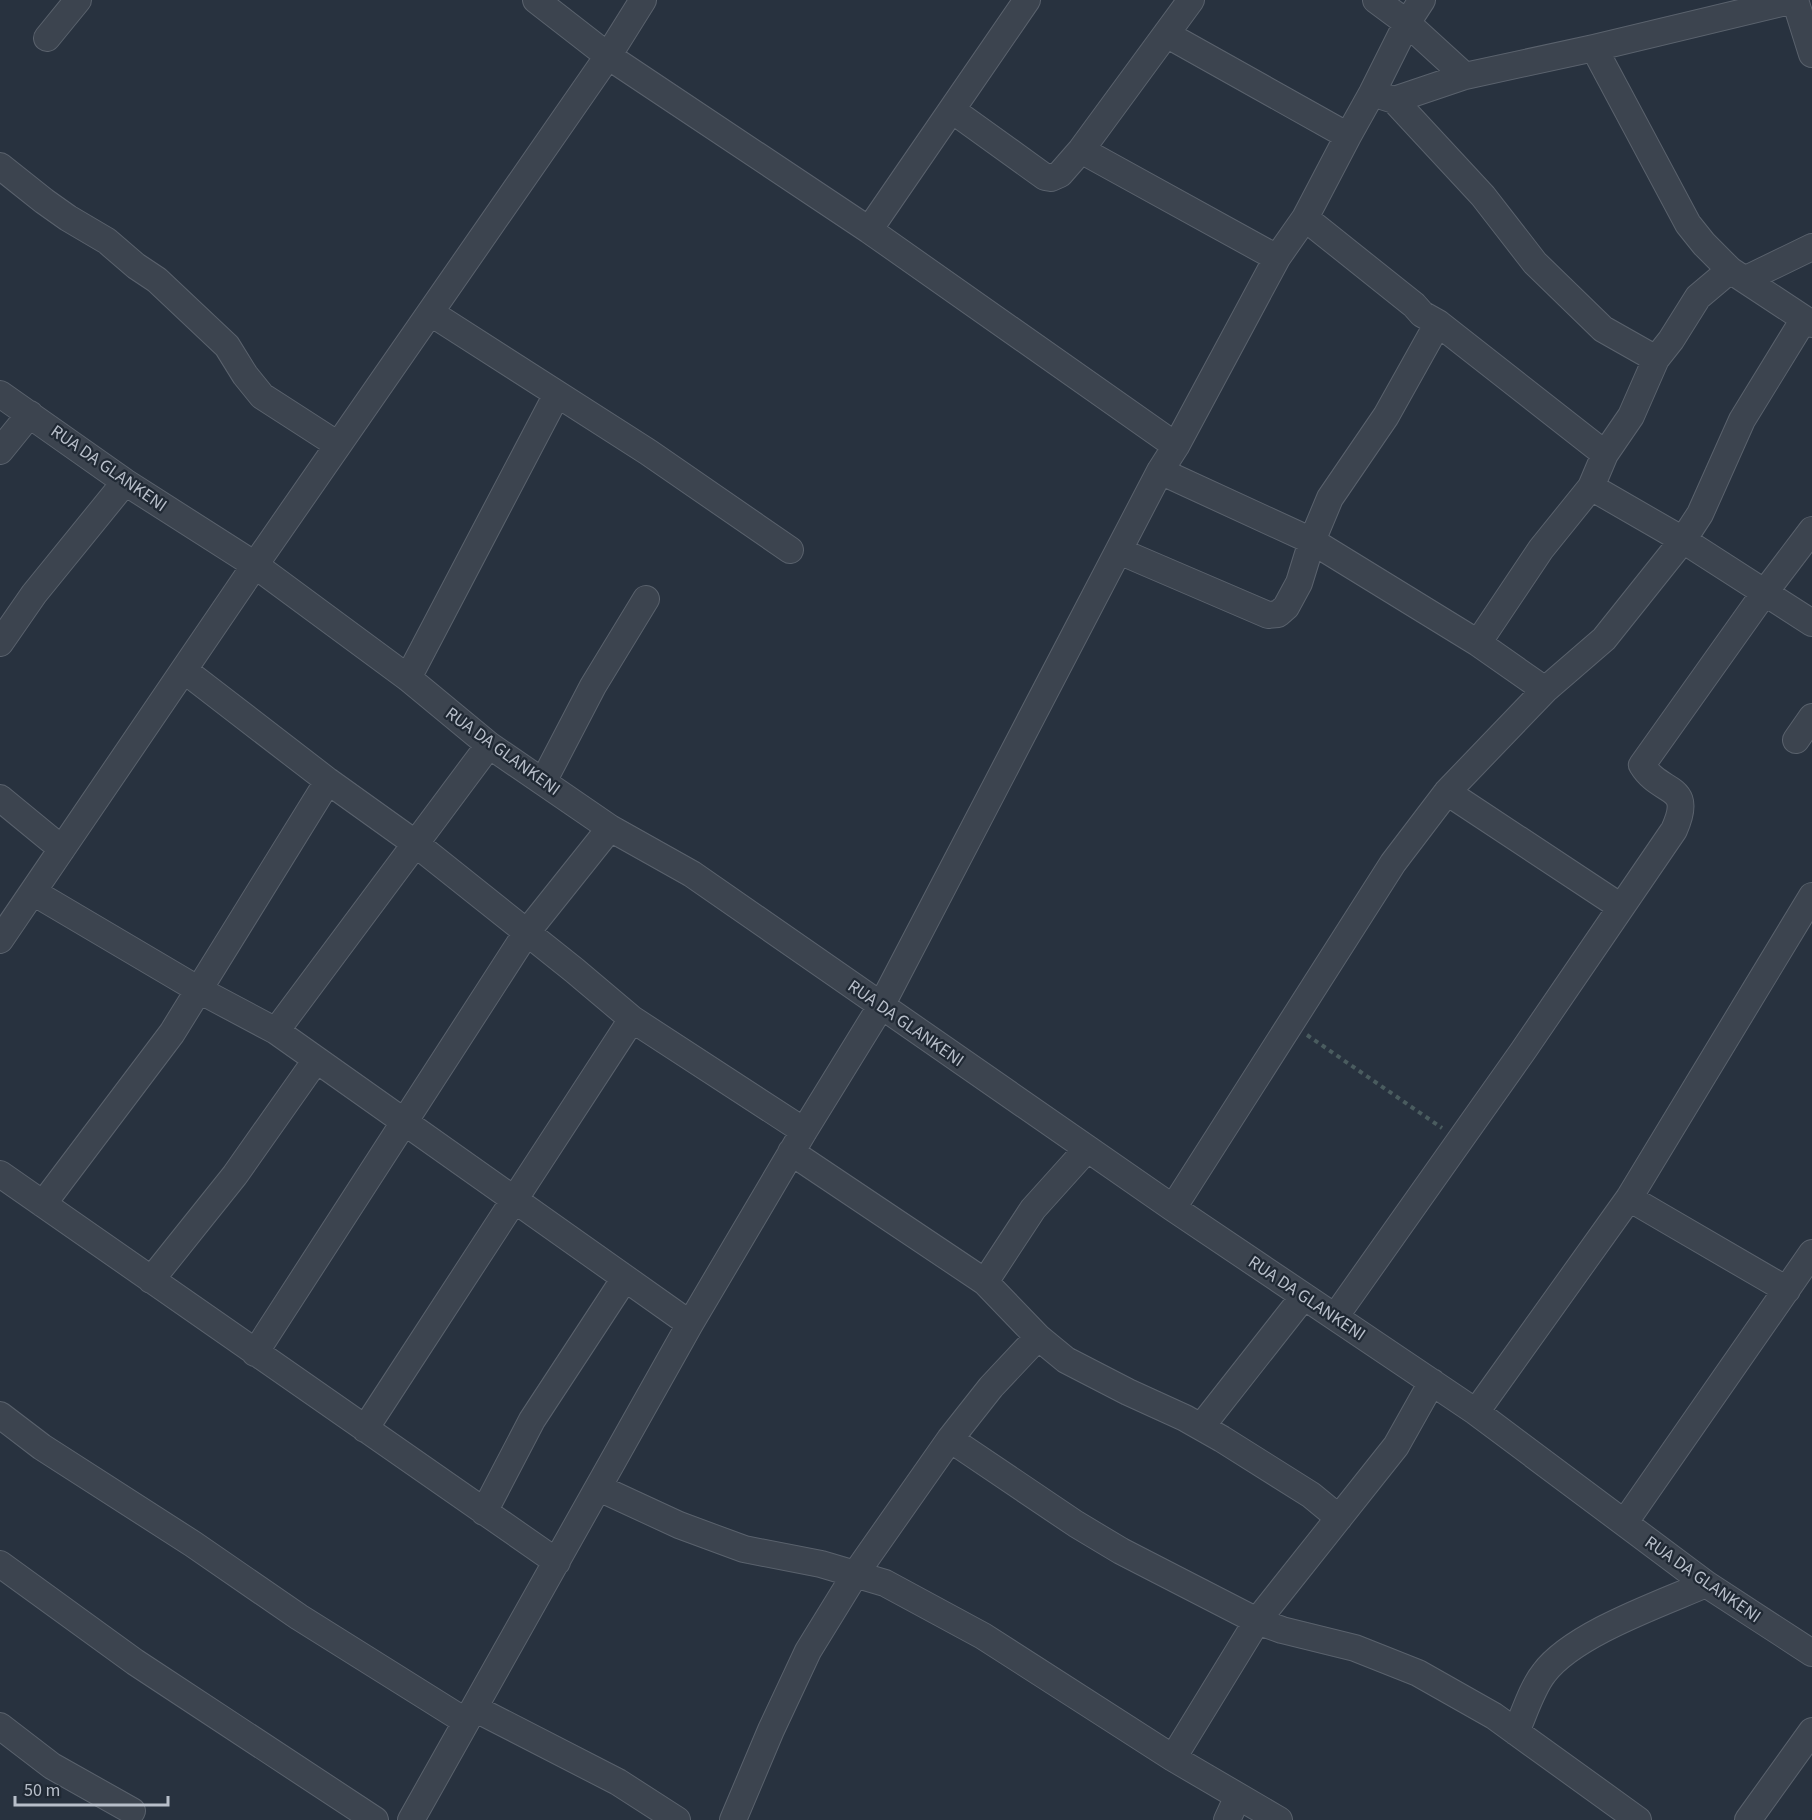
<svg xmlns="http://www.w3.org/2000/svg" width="1812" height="1820" font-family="'Source Sans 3',sans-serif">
	<rect width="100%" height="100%" fill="#28323f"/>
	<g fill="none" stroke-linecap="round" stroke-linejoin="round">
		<g stroke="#5a626d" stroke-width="28">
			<path id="minor" d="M536 0 608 56 869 230 1176 446
				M1376 0 1407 23 1465 76
				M1795 0 1812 54
				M1166 34 1348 136
				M47 38 78 0
				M1594 48 1688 224 1704 244 1730 270 1812 324
				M1372 93 1394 100 1465 76 1594 48 1794 0
				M1394 100 1483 196 1535 263 1603 329 1656 359
				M952 110 1045 177 1051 178 1060 174 1081 150 1191 0
				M1081 150 1277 258
				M0 166 44 201 68 218 107 241 136 266 157 280 227 346 245 375 262 396 338 445
				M1305 218 1414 305 1422 314 1438 323 1605 454
				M869 230 1027 0
				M1746 279 1812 247
				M431 313 648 452 790 550
				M0 394 125 482 255 565 408 678 489 745 610 828 692 874 1173 1208 1476 1412 1706 1584 1812 1653
				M0 451 30 414
				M1160 471 1312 541 1478 643 1545 690
				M1591 487 1683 540 1812 623
				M1119 551 1268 615 1278 614 1286 607 1299 583 1312 541 1330 498 1386 416 1438 323
				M0 643 34 594 125 482
				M1478 643 1541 549 1591 487 1605 454 1631 416 1656 359 1671 340 1698 297 1730 270
				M184 670 328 781 416 844 574 970 632 1019 804 1131
				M408 678 557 394
				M1796 740 1812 717
				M543 782 593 686 646 599
				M1447 792 1621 907
				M0 798 62 849
				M33 892 199 990 276 1031 690 1324
				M0 940 255 565 608 56 643 0
				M276 1031 489 745
				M791 1152 985 1282 1038 1337 1066 1360 1128 1392 1185 1418 1222 1439 1311 1495 1339 1518
				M0 1174 557 1562
				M1629 1198 1787 1290
				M43 1204 172 1033 328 781
				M1173 1208 1393 863 1447 792 1545 690 1604 639 1683 540 1700 514 1742 420 1804 319
				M151 1280 235 1175 316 1060
				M985 1282 1033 1209 1087 1149
				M1335 1317 1523 1051 1674 830C1695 783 1661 796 1642 765L1765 592 1812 530
				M255 1353 527 932 610 828
				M1476 1412 1629 1198 1812 896
				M0 1415 42 1447 193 1544 299 1617 465 1721
				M1201 1427 1304 1296
				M365 1429 632 1019
				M950 1439 1076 1524 1121 1551 1257 1621 1282 1630 1355 1648 1418 1673 1494 1716 1638 1820
				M599 1488 679 1525 744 1549 821 1564 885 1583 983 1636 1173 1758 1279 1820
				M484 1512 532 1420 625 1278
				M1625 1522 1812 1253
				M0 1564 135 1662 375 1820
				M474 1708 618 1782 677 1820
				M0 1726 52 1766 132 1811
				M1516 1732C1524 1714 1532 1688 1544 1673 1573 1634 1660 1604 1706 1584
				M1173 1758 1257 1621 1396 1446 1432 1382
				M411 1820 690 1324 804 1131 881 1006 1160 471 1176 446 1277 258 1305 218 1348 136 1372 93 1407 23 1422 0
				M733 1820 771 1730 808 1651 856 1573 950 1439 991 1387 1038 1337
				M1227 1820 1238 1796
				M1748 1820 1812 1731"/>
		</g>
		<path stroke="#4a5c5f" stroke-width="4" stroke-dasharray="4.5 4.5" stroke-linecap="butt" d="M1307 1035 1442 1128"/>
		<use href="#minor" stroke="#3c444f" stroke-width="26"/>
	</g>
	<g text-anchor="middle" stroke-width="4.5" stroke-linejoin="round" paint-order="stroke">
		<g font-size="18" fill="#b8bfca" stroke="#202934">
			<text transform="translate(109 468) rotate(35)" y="6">RUA DA GLANKENI</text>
			<text transform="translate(503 751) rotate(36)" y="6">RUA DA GLANKENI</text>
			<text transform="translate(906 1023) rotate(35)" y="6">RUA DA GLANKENI</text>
			<text transform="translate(1307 1298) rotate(34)" y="6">RUA DA GLANKENI</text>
			<text transform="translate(1703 1579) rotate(35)" y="6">RUA DA GLANKENI</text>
		</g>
	</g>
	<path d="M15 1796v9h153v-9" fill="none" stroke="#b8bfca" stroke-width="3"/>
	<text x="24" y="1796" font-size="18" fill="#b8bfca" stroke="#202934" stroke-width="4.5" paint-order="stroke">50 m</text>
</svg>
